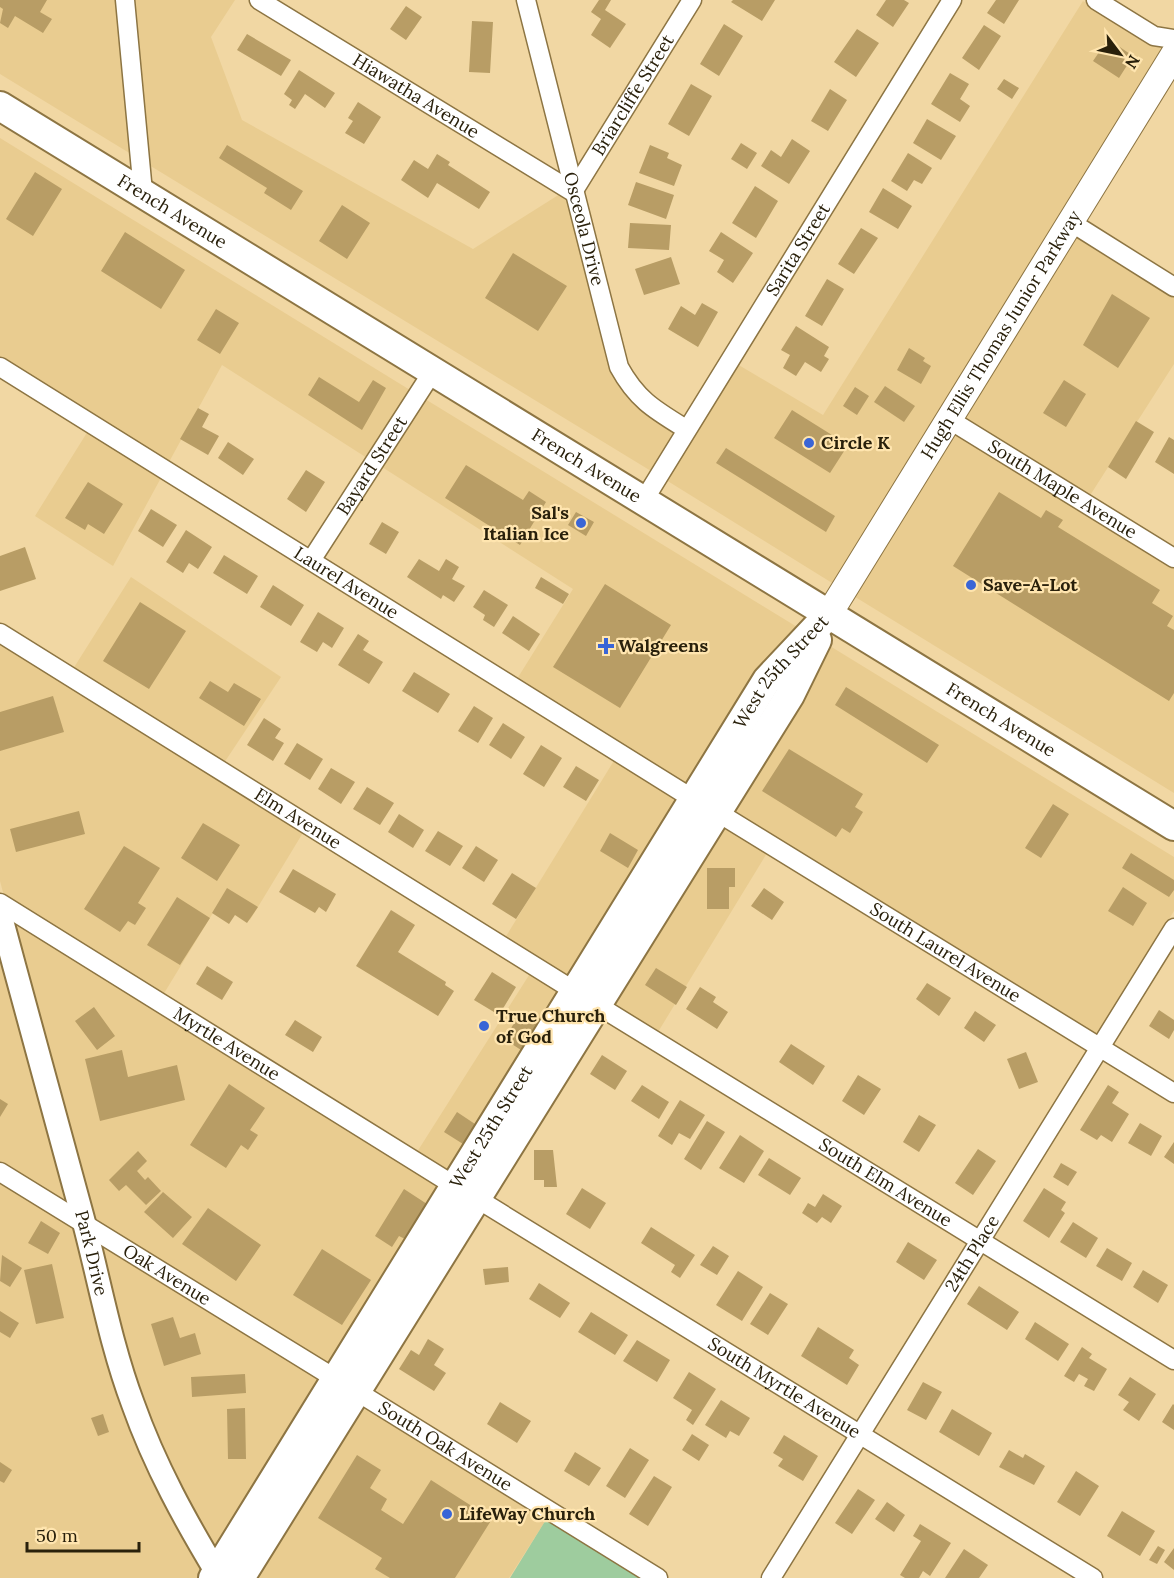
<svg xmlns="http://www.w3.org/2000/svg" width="1174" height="1578" font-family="Lora,serif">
	<rect width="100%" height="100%" fill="#f1d7a3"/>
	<path fill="#e9cc90" d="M0 0H117L131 154 0 74Z
		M134 0H235L211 37 242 120 473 249 560 194 566 197 611 371 623 391 640 410 675 431 651 471 149 165Z
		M1083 1 1150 43 1169 46 837 586 666 480 737 364 823 415Z
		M0 138 410 390 367 458 222 365 169 462 0 358Z
		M1073 232 1174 296V364L1089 497 962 418Z
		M425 399 802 630 690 788 517 679 573 589 382 467Z
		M88 431 162 476 113 566 35 516Z
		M954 431 1174 567V793L852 595Z
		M131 577 281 677 224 763 73 669Z
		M0 642 304 831 250 920 219 903 163 995 4 896 0 881Z
		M825 643 1174 857V911L1097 1036 729 810Z
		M615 759 682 801 573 979 505 938Z
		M721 824 767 853 658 1032 611 1003Z
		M10 918 442 1185 329 1368 92 1221Z
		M0 944 71 1208 0 1163Z
		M531 972 565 993 451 1174 417 1152Z
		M0 1181 77 1230 204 1572 200 1578H0Z
		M97 1242 323 1379 215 1552 194 1519 140 1401Z
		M360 1403 547 1518 509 1578H253Z"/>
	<path fill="#9ecc9e" d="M547 1518 644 1578H510Z"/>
	<path fill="#b89d65" d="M0 0H47L40 12 52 19 43 33 15 16 8 28 0 23 3 9 0 7Z
		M599 0H611L605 10 626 24 610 48 591 35 601 19 591 12Z
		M733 0H775L762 21 731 2Z
		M886 0H904L909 3 893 27 876 15Z
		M996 0H1019L1004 24 987 13Z
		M406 6 422 17 406 40 390 29Z
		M472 21 493 22 490 73 469 72Z
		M724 24 743 36 719 76 700 64Z
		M984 25 1001 36 979 70 962 58Z
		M857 29 879 43 856 77 834 62Z
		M247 34 291 60 281 76 237 50Z
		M1108 39 1133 56 1119 78 1093 61Z
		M299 70 335 93 325 108 305 94 295 109 289 105 292 100 284 94Z
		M950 73 969 84 960 99 970 106 960 122 931 104Z
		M1004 79 1019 88 1012 99 997 89Z
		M691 84 712 96 689 136 668 124Z
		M830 89 847 100 828 131 811 121Z
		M358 102 381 117 364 144 345 133 353 121 348 118Z
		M927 119 956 136 941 160 913 143Z
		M792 139 810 151 789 184 761 166 771 150 781 157Z
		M741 143 757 153 747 169 731 159Z
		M227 145 303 191 291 210 264 193 267 188 219 158Z
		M650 145 669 153 667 158 682 165 674 186 639 173Z
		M908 153 932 168 922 184 914 180 907 191 891 181Z
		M437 154 450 162 448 165 490 192 479 209 437 183 428 198 401 180 414 160 428 169Z
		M35 172 62 189 33 236 6 219Z
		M636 182 674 195 666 219 628 205Z
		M755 186 778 201 756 238 732 223Z
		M883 188 912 206 898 229 869 212Z
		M342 205 370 223 347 259 319 241Z
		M630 223 671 225 669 250 628 248Z
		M861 228 878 238 854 274 838 264Z
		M125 232 185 270 161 309 101 271Z
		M721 232 753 253 733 283 717 272 724 260 709 251Z
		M513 253 567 286 538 331 485 298Z
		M671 257 680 284 644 295 635 269Z
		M827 279 844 289 822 326 805 316Z
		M1112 294 1150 318 1118 368 1083 345Z
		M702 303 718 312 698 347 668 329 681 306 695 315Z
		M216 309 239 323 220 354 197 340Z
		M796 326 829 347 824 356 829 359 821 372 805 362 796 376 783 368 790 355 781 350Z
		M909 348 925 358 923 361 931 366 921 384 897 370Z
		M319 377 359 402 373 380 386 388 362 430 308 395Z
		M1064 380 1086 394 1066 427 1043 413Z
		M885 386 915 406 904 422 874 402Z
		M855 387 869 396 857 415 843 406Z
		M198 408 209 414 202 427 219 436 208 455 180 439Z
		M792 410 848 445 830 473 774 438Z
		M1136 421 1154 432 1126 479 1108 467Z
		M1169 437 1174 440V474L1155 462Z
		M228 442 254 459 243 475 218 458Z
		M726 448 835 516 826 532 716 463Z
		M466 465 523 500 529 491 546 502 520 545 445 498Z
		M306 470 325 482 306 512 287 499Z
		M88 482 123 504 104 534 88 524 85 530 65 518Z
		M999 492 1041 518 1046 510 1063 520 1058 527 1160 590 1152 603 1173 616 1167 626 1174 630V693L1169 701 953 566Z
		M151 509 177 525 163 547 138 531Z
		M576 512 594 522 586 536 568 525Z
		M382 522 399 532 386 554 369 544Z
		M186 530 212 547 198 569 189 563 183 573 166 562Z
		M25 547 36 579 0 591V556Z
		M224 555 258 576 247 594 213 573Z
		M419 559 439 571 446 559 459 567 452 579 465 586 454 602 443 595 441 599 407 577Z
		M541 577 569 594 563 604 535 588Z
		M605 584 671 625 620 708 553 667Z
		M273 585 304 605 291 626 260 607Z
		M484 590 508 605 494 627 483 620 485 615 473 607Z
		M140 602 186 631 149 689 103 661Z
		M318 612 344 628 332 648 323 642 317 652 300 642Z
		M513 616 540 634 529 651 502 633Z
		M358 634 369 641 363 650 383 662 369 684 338 665Z
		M414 672 450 694 438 713 402 691Z
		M210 681 228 692 234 683 261 699 244 726 199 698Z
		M846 687 939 745 927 763 835 705Z
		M53 696 64 732 0 751V712Z
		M474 706 493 718 478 743 458 731Z
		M264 718 281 729 275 738 284 743 273 761 247 745Z
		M503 723 525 737 511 759 489 745Z
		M297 743 323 759 310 780 284 764Z
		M541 745 562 758 544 787 523 774Z
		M789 749 863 794 855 807 863 812 850 833 842 828 836 837 762 791Z
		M576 766 599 780 586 801 563 787Z
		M331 768 355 782 341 804 318 789Z
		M367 787 394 803 380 825 353 809Z
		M1053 804 1069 814 1041 858 1025 848Z
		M79 811 85 834 16 852 10 829Z
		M399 814 424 830 413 848 388 832Z
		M203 823 240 845 217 881 181 858Z
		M438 831 463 846 450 866 425 851Z
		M610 833 638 850 628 868 600 851Z
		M124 846 160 868 138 903 146 908 135 925 128 921 120 932 84 909Z
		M476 846 498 860 484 882 462 868Z
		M1131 853 1174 880V890L1169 897 1122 868Z
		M707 868H735V887H729V909H707Z
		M293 869 336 894 326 912 319 907 315 913 279 892Z
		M512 873 536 888 516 919 492 904Z
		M1123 887 1147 903 1133 926 1108 911Z
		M227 888 258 907 247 923 235 915 229 924 212 913Z
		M764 888 784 902 772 920 751 906Z
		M177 897 210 918 180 965 147 945Z
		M391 910 415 925 398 952 446 982 445 985 454 991 438 1016 356 966Z
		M207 966 233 982 222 1000 196 984Z
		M656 968 687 987 676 1005 645 985Z
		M492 972 516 987 499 1015 474 1000Z
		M927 983 951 998 939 1016 916 999Z
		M700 987 716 997 713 1002 728 1012 717 1029 686 1009Z
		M94 1007 115 1036 97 1050 75 1021Z
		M1159 1010 1174 1020V1030L1169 1039 1149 1026Z
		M522 1011 538 1021 521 1050 504 1039Z
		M975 1011 996 1025 984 1042 964 1028Z
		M295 1020 322 1037 313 1052 285 1035Z
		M791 1044 825 1066 813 1085 779 1062Z
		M122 1050 128 1077 177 1065 185 1100 100 1121 85 1059Z
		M1026 1052 1038 1082 1019 1089 1007 1059Z
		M602 1055 627 1071 615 1090 590 1074Z
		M858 1075 881 1089 864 1115 842 1101Z
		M229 1084 265 1108 250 1130 258 1135 248 1150 241 1145 226 1168 190 1145Z
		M642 1085 669 1102 659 1119 631 1101Z
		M1108 1085 1119 1092 1112 1103 1129 1114 1112 1142 1101 1135 1097 1140 1080 1130Z
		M0 1099 8 1104 0 1117Z
		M680 1100 705 1115 690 1139 679 1133 672 1145 658 1136Z
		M457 1112 475 1124 463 1144 444 1132Z
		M919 1115 936 1125 919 1152 903 1142Z
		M707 1121 725 1132 701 1170 684 1159Z
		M1140 1123 1162 1136 1151 1156 1128 1143Z
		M740 1135 764 1151 744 1183 719 1168Z
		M1174 1142V1164L1164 1157Z
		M978 1149 996 1161 973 1195 955 1183Z
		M534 1150H553L557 1187H544V1180H534Z
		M138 1151 147 1161 137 1171 145 1180 148 1177 161 1191 146 1205 126 1185 119 1191 109 1180Z
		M769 1158 801 1178 790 1195 758 1175Z
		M1061 1163 1077 1172 1068 1186 1053 1177Z
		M582 1188 606 1203 590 1229 566 1214Z
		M1044 1188 1066 1202 1061 1210 1065 1213 1049 1238 1023 1221Z
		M404 1189 427 1204 405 1239 399 1236 392 1247 375 1236Z
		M163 1192 192 1217 173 1238 144 1212Z
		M823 1194 842 1206 831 1223 822 1217 817 1223 802 1213 808 1203 815 1207Z
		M208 1208 261 1245 236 1281 182 1244Z
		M41 1221 60 1233 48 1254 28 1243Z
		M1073 1222 1098 1238 1086 1258 1060 1242Z
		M651 1227 695 1255 680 1278 671 1272 675 1265 641 1243Z
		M908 1242 937 1260 924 1280 896 1262Z
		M713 1246 729 1256 717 1275 700 1265Z
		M1107 1248 1132 1263 1122 1281 1096 1266Z
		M322 1249 371 1280 342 1325 293 1295Z
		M2 1255 22 1268 10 1287 0 1281Z
		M52 1264 64 1318 36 1324 24 1270Z
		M508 1267 509 1282 485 1285 483 1269Z
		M1143 1270 1168 1285 1158 1303 1133 1287Z
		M738 1271 763 1287 742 1321 716 1305Z
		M539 1283 570 1303 560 1318 529 1299Z
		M979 1286 1019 1312 1007 1330 967 1304Z
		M770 1293 788 1304 768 1335 750 1324Z
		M0 1311 19 1323 10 1338 0 1332Z
		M591 1312 628 1335 615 1355 578 1332Z
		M173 1317 180 1338 195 1333 201 1354 164 1366 151 1324Z
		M1035 1322 1069 1344 1058 1361 1025 1339Z
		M818 1327 854 1350 849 1358 859 1365 847 1385 801 1356Z
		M428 1339 444 1349 434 1365 446 1373 434 1391 399 1369 411 1350 419 1355Z
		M637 1340 670 1360 657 1382 623 1361Z
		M1082 1347 1092 1354 1089 1358 1107 1369 1094 1391 1084 1386 1088 1379 1079 1374 1074 1382 1064 1376Z
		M689 1372 716 1389 693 1425 686 1420 692 1410 673 1398Z
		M245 1374 246 1393 192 1397 191 1377Z
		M1130 1377 1156 1394 1139 1421 1123 1410 1129 1402 1118 1395Z
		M923 1382 942 1392 926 1420 907 1410Z
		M721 1400 750 1418 739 1436 730 1431 726 1438 705 1425Z
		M500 1402 531 1421 517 1443 487 1424Z
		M1173 1404 1174 1405V1430L1162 1422Z
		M245 1408 246 1459H228L227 1409Z
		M952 1409 992 1433 979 1456 939 1432Z
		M103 1414 109 1432 98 1436 91 1418Z
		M692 1434 709 1445 699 1461 682 1450Z
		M784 1435 818 1456 803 1481 778 1466 783 1459 773 1453Z
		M630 1448 649 1460 625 1498 606 1486Z
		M1009 1450 1023 1458 1025 1454 1045 1466 1034 1485 999 1467Z
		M575 1452 601 1468 589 1486 564 1471Z
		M357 1455 381 1470 370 1488 387 1499 381 1510 403 1524 431 1480 492 1519 455 1578H390L375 1569 382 1558 318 1518Z
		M0 1462 12 1470 4 1483 0 1481Z
		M1076 1471 1099 1486 1080 1516 1057 1502Z
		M654 1476 672 1487 648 1526 629 1514Z
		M858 1489 875 1500 852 1534 835 1523Z
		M887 1502 905 1515 894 1532 875 1519Z
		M1122 1511 1155 1531 1140 1556 1107 1536Z
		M920 1524 951 1543 930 1576 923 1571 919 1578H905L900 1575 921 1541 913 1536Z
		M1158 1546 1165 1550 1157 1564 1149 1560Z
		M1174 1548V1570L1164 1562Z
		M964 1549 988 1565 979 1578H945Z"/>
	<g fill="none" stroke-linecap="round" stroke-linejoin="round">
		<g stroke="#8d7543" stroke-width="21">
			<g id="minor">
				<path d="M125 0 143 192"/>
				<path id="s1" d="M259 0 573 192 692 0"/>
				<path id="s2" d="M526 0 619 367C637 400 655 410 686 429"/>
				<path d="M1096 0 1154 36 1174 39"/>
				<path d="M1069 221 1174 287"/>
				<path id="s3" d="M0 367 693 799"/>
				<path id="s4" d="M950 420 1174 558"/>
				<path id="s5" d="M644 500 952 0"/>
				<path id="s6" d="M312 559 433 371"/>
				<path id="s7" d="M0 633 597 1005 1174 1360"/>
				<path id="s8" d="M717 812 1174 1093"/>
				<path id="s9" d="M0 903 455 1186"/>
				<path id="s10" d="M0 1172 336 1379"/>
				<path id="s11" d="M476 1198 1093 1578"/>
				<path id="s12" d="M356 1391 658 1578"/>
				<path id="s13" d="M771 1578 1174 928"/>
			</g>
		</g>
		<g stroke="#8d7543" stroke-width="26">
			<g id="tertiary">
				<path id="s14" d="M0 913C27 1014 55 1115 82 1215 99 1278 110 1343 133 1404 155 1466 186 1522 220 1578"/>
			</g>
		</g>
		<g stroke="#8d7543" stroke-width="28">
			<g id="secondary">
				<path id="s15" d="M829 614 1174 54"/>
			</g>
		</g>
		<g stroke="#8d7543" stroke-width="32">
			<g id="primary">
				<path id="s16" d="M0 106 1174 826"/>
				<path id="s17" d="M213 1578 767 680 829 614"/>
				<path d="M240 1578 790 695 817 640"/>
			</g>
		</g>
		<use href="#minor" stroke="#fff" stroke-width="18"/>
		<use href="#tertiary" stroke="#fff" stroke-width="22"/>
		<use href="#secondary" stroke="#fff" stroke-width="26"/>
		<use href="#primary" stroke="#fff" stroke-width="28"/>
	</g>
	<g fill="#3a65d6" stroke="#ffe5af" stroke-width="2">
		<circle cx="809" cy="443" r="6"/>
		<circle cx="581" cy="523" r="6"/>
		<circle cx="971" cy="585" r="6"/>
		<path d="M603 637h6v6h6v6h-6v6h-6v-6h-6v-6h6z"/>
		<circle cx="484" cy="1026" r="6"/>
		<circle cx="447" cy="1514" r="6"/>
	</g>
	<g text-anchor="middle" stroke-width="4.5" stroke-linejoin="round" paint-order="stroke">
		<g font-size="18" fill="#29200b" stroke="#ffe5af">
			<text dy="6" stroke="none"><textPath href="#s1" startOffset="184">Hiawatha Avenue</textPath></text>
			<text dy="6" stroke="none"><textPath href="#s1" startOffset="482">Briarcliffe Street</textPath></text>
			<text dy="6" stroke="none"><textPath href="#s16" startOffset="202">French Avenue</textPath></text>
			<text dy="6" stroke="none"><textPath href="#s2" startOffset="236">Osceola Drive</textPath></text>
			<text dy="6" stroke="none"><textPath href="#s5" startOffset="294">Sarita Street</textPath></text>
			<text dy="6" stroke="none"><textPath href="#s15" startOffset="328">Hugh Ellis Thomas Junior Parkway</textPath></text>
			<text dy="6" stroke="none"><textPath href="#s6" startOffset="111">Bayard Street</textPath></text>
			<text dy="6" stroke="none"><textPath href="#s16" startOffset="688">French Avenue</textPath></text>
			<text dy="6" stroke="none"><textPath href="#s4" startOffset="132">South Maple Avenue</textPath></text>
			<text dy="6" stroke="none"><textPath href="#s3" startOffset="408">Laurel Avenue</textPath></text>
			<text dy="6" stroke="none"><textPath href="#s17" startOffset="1070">West 25th Street</textPath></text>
			<text dy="6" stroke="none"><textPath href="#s16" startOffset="1174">French Avenue</textPath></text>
			<text dy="6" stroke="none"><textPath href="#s7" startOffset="351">Elm Avenue</textPath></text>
			<text dy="6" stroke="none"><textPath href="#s8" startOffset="268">South Laurel Avenue</textPath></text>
			<text dy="6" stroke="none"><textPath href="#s9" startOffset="267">Myrtle Avenue</textPath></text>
			<text dy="6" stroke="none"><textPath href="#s17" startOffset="530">West 25th Street</textPath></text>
			<text dy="6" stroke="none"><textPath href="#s7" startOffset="1042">South Elm Avenue</textPath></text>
			<text dy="6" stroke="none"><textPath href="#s14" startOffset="352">Park Drive</textPath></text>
			<text dy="6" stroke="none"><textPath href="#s13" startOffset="382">24th Place</textPath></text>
			<text dy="6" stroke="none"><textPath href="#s10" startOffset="196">Oak Avenue</textPath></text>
			<text dy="6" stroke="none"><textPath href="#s11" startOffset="362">South Myrtle Avenue</textPath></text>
			<text dy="6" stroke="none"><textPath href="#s12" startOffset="105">South Oak Avenue</textPath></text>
		</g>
		<g font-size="18" font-weight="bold" fill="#29200b" stroke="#ffe5af" text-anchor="start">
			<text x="821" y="449">Circle K</text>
			<text x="569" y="519" text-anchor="end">Sal's<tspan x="569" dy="21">Italian Ice</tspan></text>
			<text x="983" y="591">Save-A-Lot</text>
			<text x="618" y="652">Walgreens</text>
			<text x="496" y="1022">True Church<tspan x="496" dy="21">of God</tspan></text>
			<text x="459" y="1520">LifeWay Church</text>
		</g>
	</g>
	<g transform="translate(1120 54) rotate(122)" stroke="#ffe5af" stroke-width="4.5" paint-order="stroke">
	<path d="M0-4.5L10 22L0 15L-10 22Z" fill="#29200b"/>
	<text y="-9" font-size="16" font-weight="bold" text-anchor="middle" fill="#29200b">N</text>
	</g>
	<path d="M27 1542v9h112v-9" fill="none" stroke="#29200b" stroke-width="3"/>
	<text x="36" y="1542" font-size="18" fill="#29200b" stroke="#ffe5af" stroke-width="4.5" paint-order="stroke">50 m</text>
</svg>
